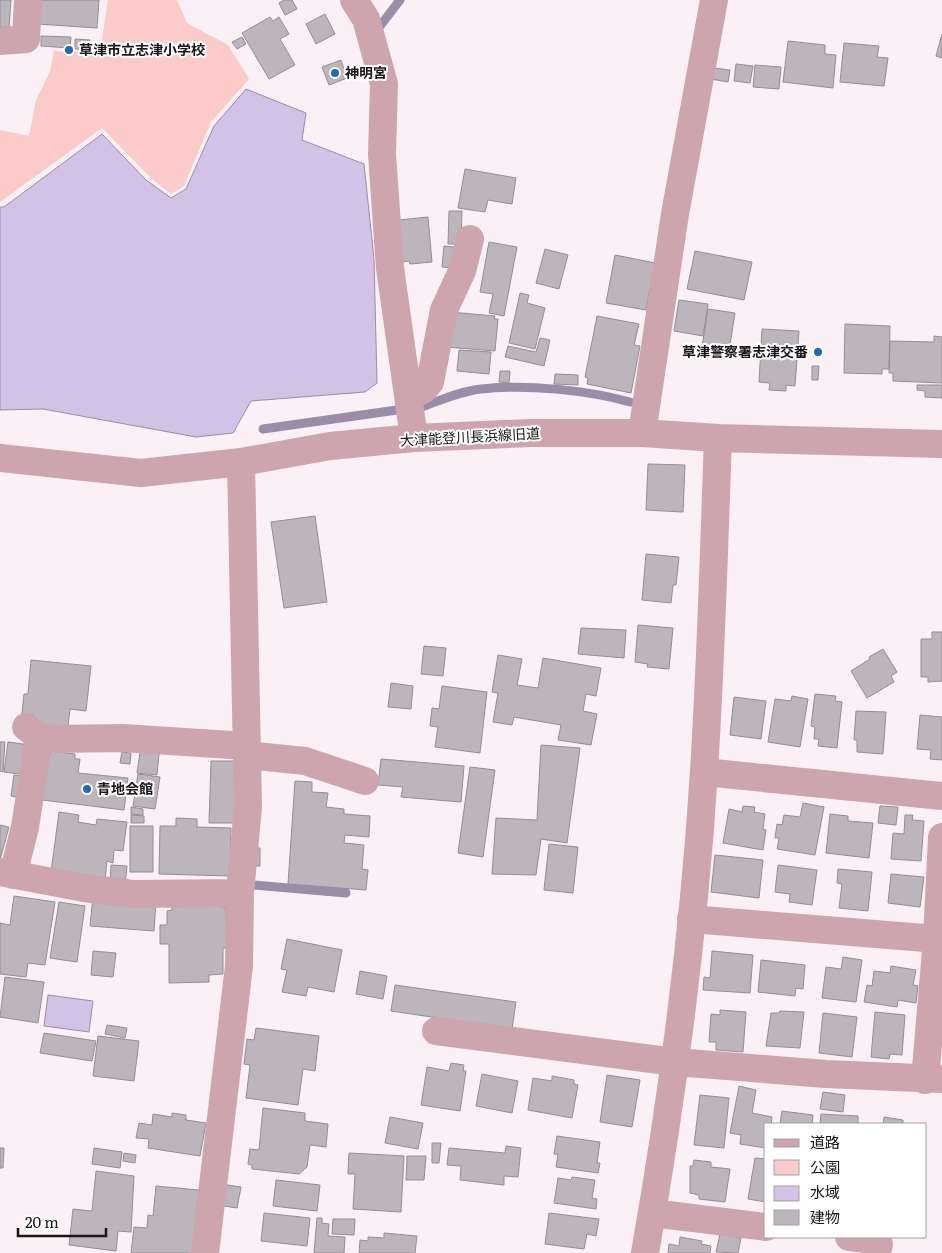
<svg xmlns="http://www.w3.org/2000/svg" width="942" height="1253" font-family="Literata,'Noto Sans JP',serif">
	<rect width="100%" height="100%" fill="#faf0f5"/>
	<path fill="#fbcbca" d="M108 0H177L187 23 228 45 249 79 211 122 184 186 171 194 152 179 102 128 0 202V130L29 136 36 100 50 72 54 51 100 52Z"/>
	<path fill="#d3c1e6" stroke="#9b8da8" d="M246 89 306 113 302 140 364 164 374 259 377 383 365 392 251 401 233 433 196 437 43 409 0 410V207H4L102 134 146 180 171 198 186 189 214 126Z
		M48 995 93 1001 89 1032 44 1026Z"/>
	<g fill="none" stroke-linecap="round" stroke-linejoin="round">
		<path stroke="#9b8da8" stroke-width="9" d="M380 26 400 0
			M422 407C441 400 461 391 481 389 526 384 587 390 630 402
			M263 429 397 410
			M243 884 346 893"/>
	</g>
	<path fill="#bcb6bc" stroke="#948e94" d="M0 0H11L9 28 0 27Z
		M39 0H99L97 28 38 24Z
		M284 0H292L297 9 285 15 279 3Z
		M325 14 335 34 316 44 306 24Z
		M270 17 273 21 279 17 289 34 280 39 295 65 269 79 242 33Z
		M942 34V58L936 56Z
		M41 36 71 37 70 48 41 46Z
		M242 37 246 44 237 49 232 42Z
		M75 39 90 40V50L75 49Z
		M788 41 825 45V54L836 55 833 88 783 82Z
		M844 43 879 46 877 57 888 58 884 86 840 82Z
		M341 60 347 78 329 85 322 67Z
		M736 64 753 66 750 83 734 81Z
		M755 65 781 67 779 89 753 87Z
		M713 68 730 70 728 82 711 79Z
		M465 169 516 178 512 204 488 200 485 212 458 208Z
		M449 211H462L461 244H448Z
		M428 217 432 262 410 264 409 261 403 262 399 220Z
		M489 242 517 247 504 316 489 313 493 294 480 292Z
		M444 246 455 247 453 268 442 267Z
		M545 249 568 255 559 289 536 283Z
		M695 251 752 262 744 300 687 289Z
		M615 255 655 263 646 310 606 303Z
		M520 293 529 295 527 303 545 308 535 349 509 343Z
		M679 300 708 304 703 336 674 331Z
		M708 309 735 313 729 351 702 347Z
		M450 312 495 316 494 319H498L495 351 446 347Z
		M597 316 639 324 634 345 640 346 631 393 587 384 588 378 585 377Z
		M845 324 890 326 889 369H882V374L844 373Z
		M762 329 799 331 795 386 786 385V391L769 390 770 383 759 382Z
		M934 336 942 337V383L893 381V373H889L890 341 934 342Z
		M540 338 550 340 544 366 505 357 508 346 536 352Z
		M459 350 491 352 489 374 457 371Z
		M812 366H819L818 380H812Z
		M500 371H510L509 383 499 382Z
		M555 374 578 375V385L554 384Z
		M917 385H942V398L925 397V391L917 390Z
		M648 464 685 465 683 512 646 510Z
		M315 516 327 602 284 608 271 522Z
		M646 554 679 557 676 585H673L671 603 642 600Z
		M638 625 673 628 669 669 647 667 648 664 635 662Z
		M581 628 626 630 624 658 578 654Z
		M932 632H942V681L928 682V677H921V639H932Z
		M424 646 446 648 443 676 421 674Z
		M883 649 897 672 891 676 894 682 867 698 851 671 870 659 869 657Z
		M498 655 522 659 517 685 538 688 543 658 601 668 596 696 586 694 583 711 597 714 591 745 558 740 561 725 514 717 512 725 493 722 498 693 492 692Z
		M31 660 91 666 86 711 70 709 68 727 32 724 33 715 22 714 24 694H28Z
		M391 683 413 686 411 709 388 707Z
		M442 686 487 692 480 753 435 747 438 727 430 726 432 708 439 709Z
		M815 694 836 696 835 701 842 702 837 748 818 746 819 739H814L815 727 811 726Z
		M792 696 808 699 800 747 768 742 775 699 791 701Z
		M734 697 766 701 761 739 730 735Z
		M856 711 886 712 883 754 857 752V740H854Z
		M920 715 942 717V760L930 759 931 750 917 749Z
		M0 742H5L3 772 0 771Z
		M8 742 30 745 26 775 4 772Z
		M541 745 580 748 567 843 541 839 536 875 492 874 496 818 537 820Z
		M51 751 75 754V759H80L78 773 128 778 124 810 42 800 47 755 50 756Z
		M122 752 131 753 130 764 120 763Z
		M140 752 159 754 157 775 137 773Z
		M381 759 464 766 461 802 401 797 403 787 378 785Z
		M211 761H237L239 823H209Z
		M470 767 495 770 483 857 458 853Z
		M138 774 160 777 155 809 133 806Z
		M14 775 26 777 24 798 11 796Z
		M295 781 312 782V792L328 793 326 807 344 809V814L370 816 369 837 345 835 344 843 364 845 362 869 368 870 366 890 288 884Z
		M803 803 824 807 815 855 777 849 779 838H775L777 824 782 825 784 815 800 817Z
		M743 806 755 807 754 812 765 814 763 829 766 830 763 850 723 843 729 809 742 812Z
		M880 806 898 807 896 825 878 823Z
		M131 807 143 809V815L131 814Z
		M59 812 79 815 78 822 96 825 97 819 127 822 123 851 114 850 113 863 107 861 105 880 51 872Z
		M830 814 848 816V821L873 823 869 858 826 853Z
		M131 815 144 816V823H131Z
		M905 815H913L912 820 924 821 921 861 891 859 893 833 904 834Z
		M176 818 197 819V827L231 828 230 876 159 874 160 826H176Z
		M0 825 9 827 0 860Z
		M130 826H153V872H130Z
		M549 844 578 847 573 893 544 890Z
		M249 848H260V866H249Z
		M715 855 763 860 759 898 711 892Z
		M111 865 127 866 125 885 110 884Z
		M778 865 817 870 812 905 789 902 790 894 775 892Z
		M838 869 872 872 868 911 839 908 842 884 837 883Z
		M891 874 924 877 920 907 888 903Z
		M14 896 55 902 45 965 28 963 26 977 0 974V923L10 925Z
		M93 896 156 901 154 931 90 926Z
		M221 899V907H226L227 948H223V974L209 975V982L169 983V944H160V925H167V911L172 910V900Z
		M59 902 85 906 77 962 50 958Z
		M287 939 342 950 334 992 308 987 306 996 282 992 287 970 281 969Z
		M93 951 116 953 113 977 91 975Z
		M712 951 753 955 750 993 703 990 704 977 710 978Z
		M843 957 862 960 856 1002 822 998 826 967 841 969Z
		M761 960 805 965 803 989 796 988 795 996 758 992Z
		M891 966 916 970 913 985 918 986 916 1003 898 1000 897 1007 864 1002 867 985 872 986 874 971 890 973Z
		M360 971 387 976 383 999 356 994Z
		M5 977 44 982 38 1023 0 1017Z
		M395 985 516 1002 512 1029 391 1011Z
		M720 1010 746 1012 743 1052 716 1050V1042H709L711 1014 720 1015Z
		M780 1011 804 1012 800 1048 766 1046 771 1013H779Z
		M875 1012 905 1015 902 1055 890 1054 889 1059 871 1057Z
		M823 1013 857 1017 852 1057 819 1053Z
		M107 1025 127 1028 125 1038 105 1034Z
		M256 1028 319 1036 315 1071 303 1069 298 1105 246 1098 250 1065 244 1064 247 1039 254 1040Z
		M44 1033 96 1041 92 1061 40 1053Z
		M98 1036 139 1041 134 1081 93 1076Z
		M451 1063 464 1065 463 1071H466L460 1111 421 1105 427 1067 449 1071Z
		M482 1074 518 1081 512 1113 476 1106Z
		M607 1075 640 1080 632 1127 600 1122Z
		M552 1076 574 1080V1084L578 1085 572 1118 528 1110 533 1078 552 1081Z
		M739 1086 756 1090 752 1113 772 1117 771 1124H766V1148L740 1144 741 1135 730 1133Z
		M823 1092 845 1095 843 1112 820 1109Z
		M700 1095 729 1098 724 1148 694 1145Z
		M263 1108 305 1113V1121L328 1124 326 1147 310 1145 307 1167 299 1174 252 1169V1165L248 1164 250 1149 259 1150Z
		M782 1111 813 1115 812 1124H780Z
		M172 1113 186 1115V1120L206 1123 200 1156 148 1148 149 1139 136 1138 139 1123 152 1125 153 1114 172 1117Z
		M821 1114 858 1116V1124H820Z
		M390 1117 423 1123 418 1149 385 1143Z
		M884 1117 903 1120V1124H883Z
		M557 1136 600 1142 597 1163H600L598 1173 556 1167 558 1154H554Z
		M432 1143H441L439 1163H432Z
		M506 1146 521 1148 518 1177 504 1176V1185L460 1180 461 1166 447 1165 449 1148 505 1153Z
		M0 1148H4L3 1168H0Z
		M94 1148 122 1152 120 1168 92 1164Z
		M124 1153 136 1155 135 1163 123 1161Z
		M349 1153 404 1156 401 1212 353 1209 355 1174H348Z
		M407 1156H426L424 1180H406Z
		M755 1158 766 1159V1202L748 1199Z
		M694 1160 711 1162V1167L730 1169 725 1202 699 1199V1195L690 1193V1166H693Z
		M96 1171 134 1176 131 1232 118 1231 116 1251 69 1245 73 1209 92 1211Z
		M572 1177 595 1180 592 1198 597 1199 596 1209 554 1203 558 1178 571 1180Z
		M276 1180 320 1185 317 1211 273 1206Z
		M221 1184 241 1187 237 1208 217 1205Z
		M156 1186 199 1190 192 1253H131L134 1227 147 1228 148 1215 153 1216Z
		M264 1213 310 1218 307 1246 261 1241Z
		M549 1213 599 1219 596 1236 587 1234 584 1249 545 1244Z
		M317 1218H322V1223L329 1224 328 1236 345 1237 344 1253H314Z
		M333 1219H355L354 1235 332 1234Z
		M384 1233 417 1236 415 1253H359L360 1240 368 1241V1237L384 1238Z
		M720 1234 741 1238 738 1253 716 1252Z
		M680 1237 702 1241 701 1244 711 1246 710 1253H668L669 1244 679 1246Z"/>
	<g fill="none" stroke-linecap="round" stroke-linejoin="round">
		<path stroke="#cea4af" stroke-width="28" d="M354 0 366 19 384 84 382 154 390 268 414 438
			M0 41 26 39 28 0
			M408 396 423 390 430 382 444 310 462 271 470 239
			M642 433 675 214 714 0
			M0 458 141 473 241 462 330 446 414 438 530 433H642L718 438 942 444
			M26 727 39 737 54 739 123 738 247 746
			M247 755 305 761 365 781
			M704 772 942 796
			M0 872 84 888 133 894 240 893
			M13 875 25 827 39 737
			M691 919 937 939
			M436 1031 675 1062 826 1074 942 1079
			M925 1080 937 939 942 837
			M652 1213 766 1227
			M849 1237 876 1240 879 1244 877 1253
			M205 1253 239 966 240 893 248 807 241 462
			M645 1253C673 1094 694 932 704 771 711 660 714 549 718 438"/>
	</g>
	<g fill="#1f6aba" stroke="#fff" stroke-width="2">
		<circle cx="69" cy="50" r="5"/>
		<circle cx="335" cy="73" r="5"/>
		<circle cx="818" cy="352" r="5"/>
		<circle cx="87" cy="789" r="5"/>
	</g>
	<g text-anchor="middle" stroke-width="4" stroke-linejoin="round" paint-order="stroke">
		<g font-size="14" font-weight="bold" fill="#191517" stroke="#fff" text-anchor="start">
			<text x="79" y="55">草津市立志津小学校</text>
			<text x="345" y="78">神明宮</text>
			<text x="808" y="357" text-anchor="end">草津警察署志津交番</text>
			<text x="97" y="794">青地会館</text>
		</g>
		<g font-size="14" fill="#191517" stroke="#fff">
			<text transform="translate(470 437) rotate(-3)" y="5">大津能登川長浜線旧道</text>
		</g>
	</g>
	<rect x="764" y="1123" width="162" height="115" fill="#ffffff" stroke="#a3a1a2"/>
	<rect x="774" y="1139" width="25" height="8" fill="#cea4af" stroke="#a3a1a2"/>
	<text x="810" y="1148" font-size="15" fill="#191517">道路</text>
	<rect x="774" y="1160" width="25" height="15" fill="#fbcbca" stroke="#a3a1a2"/>
	<text x="810" y="1173" font-size="15" fill="#191517">公園</text>
	<rect x="774" y="1186" width="25" height="15" fill="#d3c1e6" stroke="#a3a1a2"/>
	<text x="810" y="1198" font-size="15" fill="#191517">水域</text>
	<rect x="774" y="1210" width="25" height="15" fill="#bcb6bc" stroke="#a3a1a2"/>
	<text x="810" y="1223" font-size="15" fill="#191517">建物</text>
	<path d="M18 1228v8h88v-8" fill="none" stroke="#191517" stroke-width="2.5"/>
	<text x="25" y="1228" font-size="15" fill="#191517" stroke="#ffffff" stroke-width="4" paint-order="stroke">20 m</text>
</svg>
